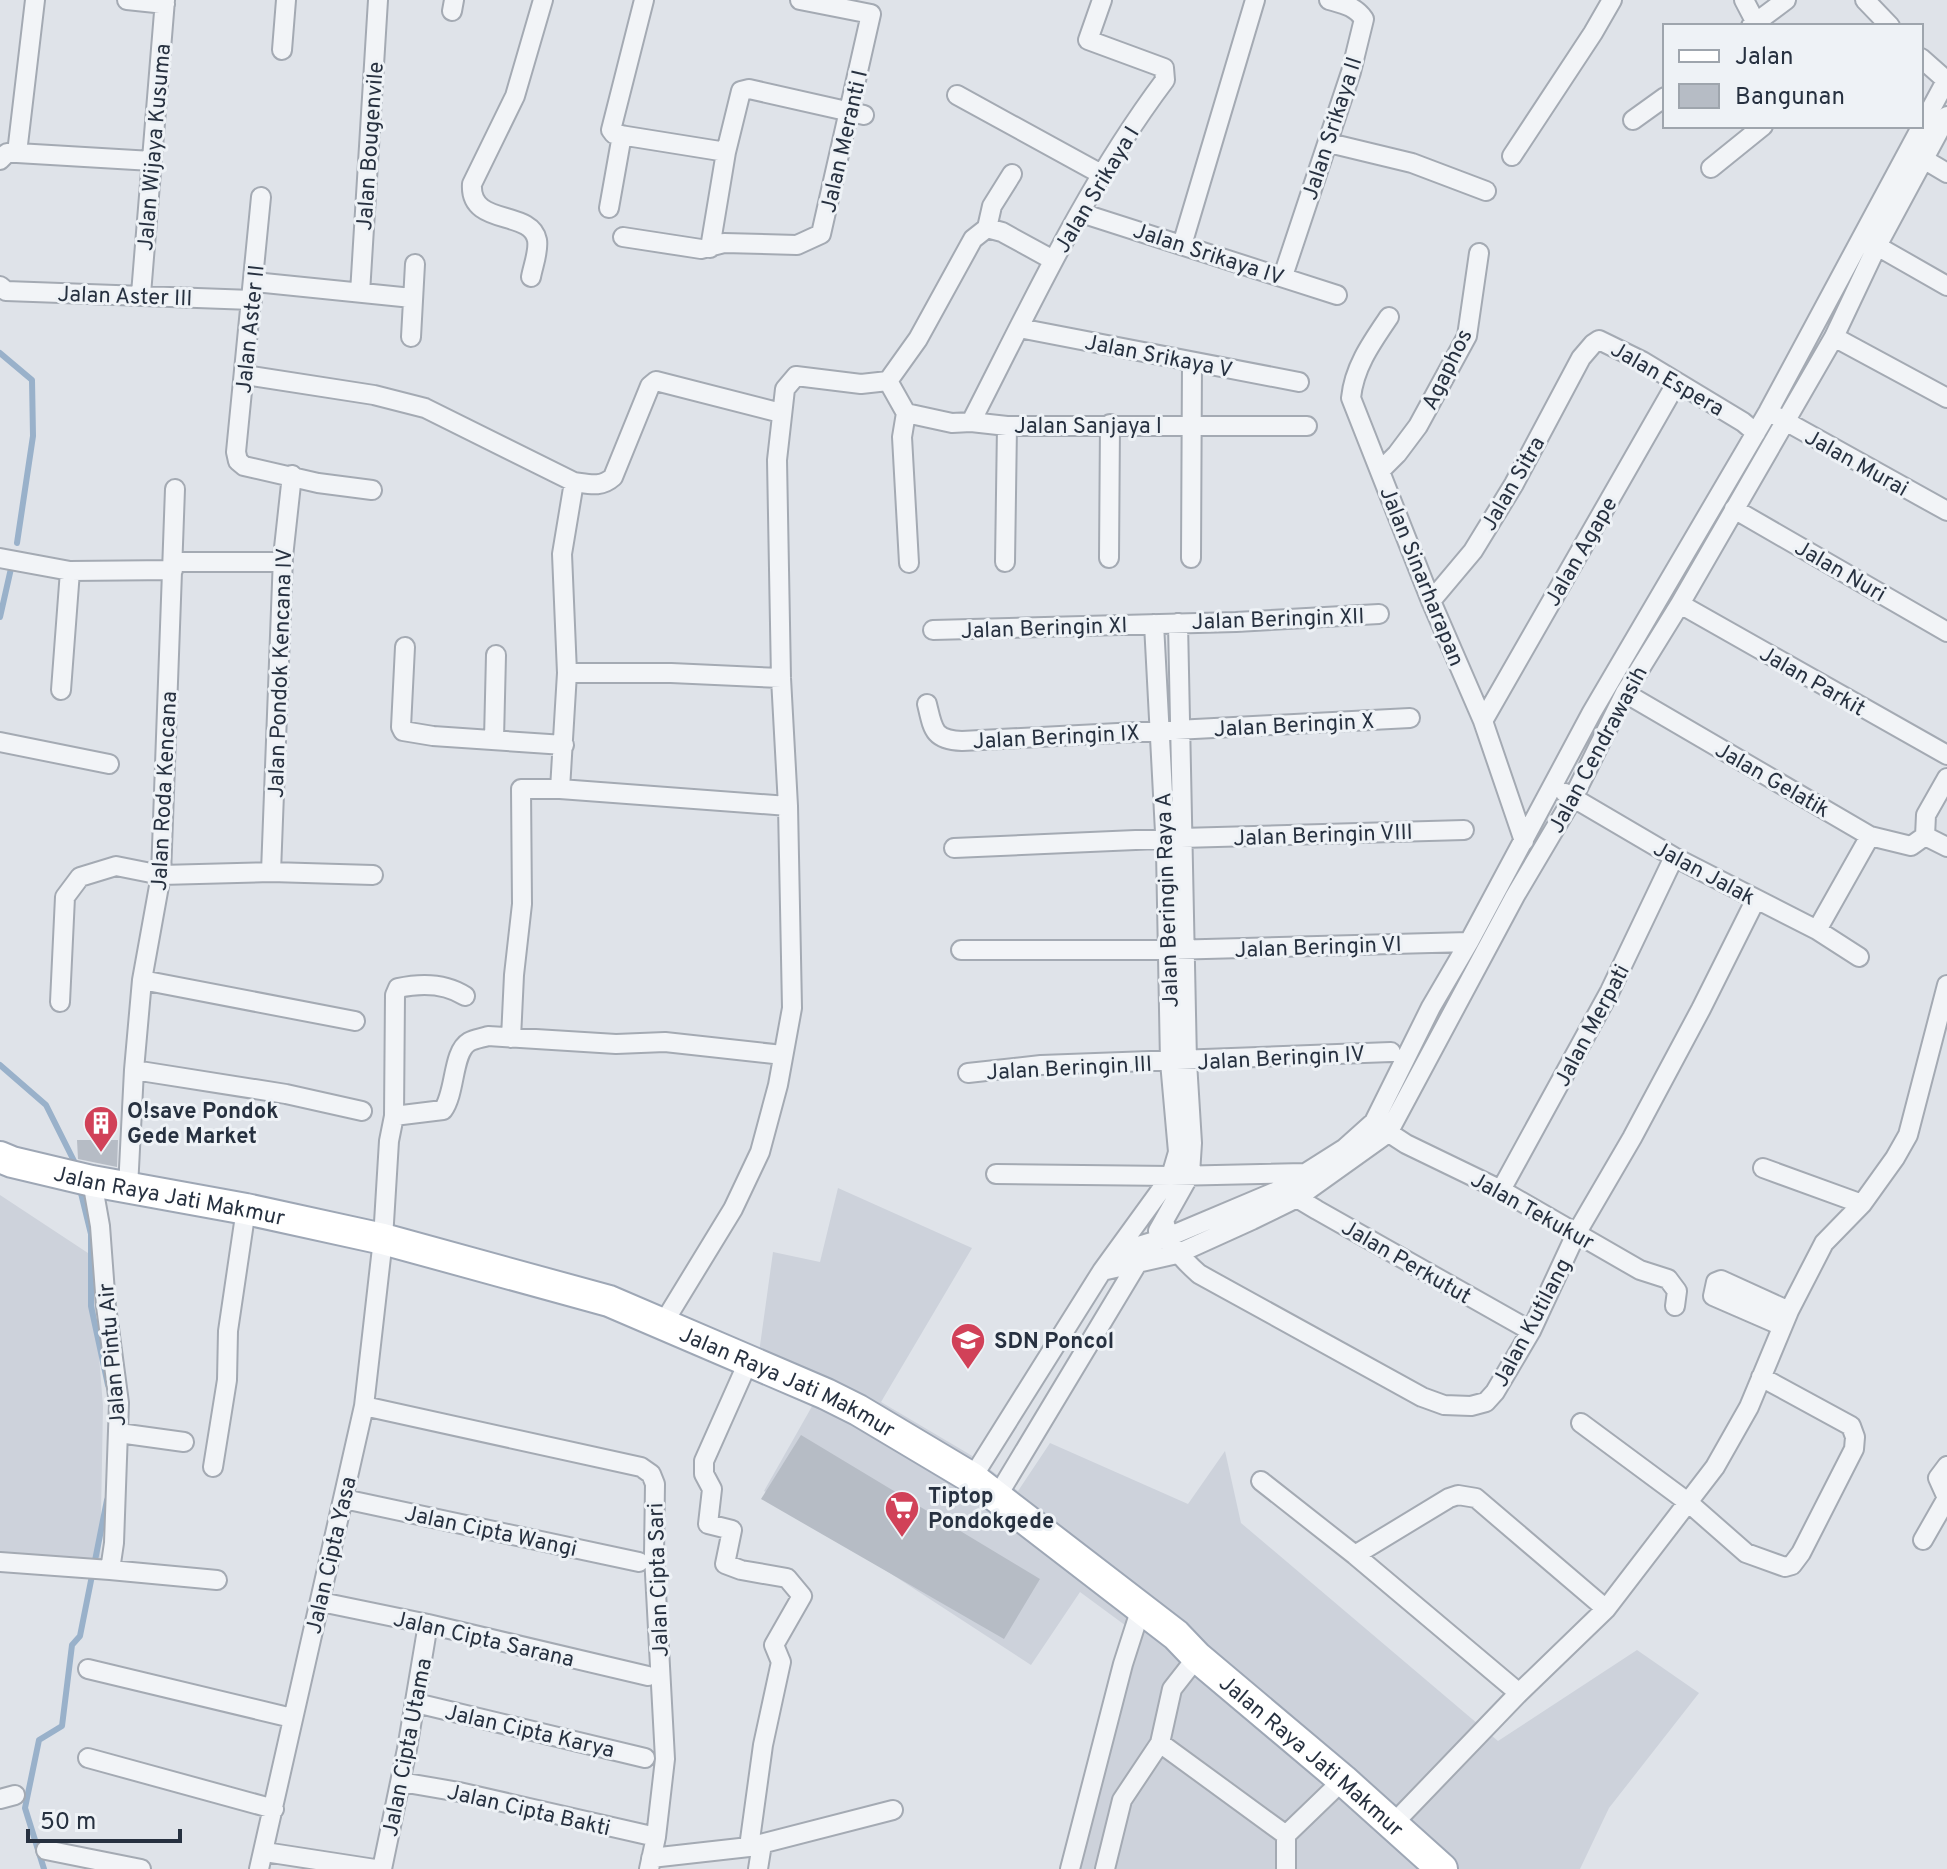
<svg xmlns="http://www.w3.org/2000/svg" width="1947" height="1869" font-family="Overpass,sans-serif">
	<rect width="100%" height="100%" fill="#dfe3e9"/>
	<path fill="#cdd2db" d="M838 1188 972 1248 881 1402 974 1457 1018 1491 1050 1443 1188 1504 1225 1451 1241 1523 1498 1741 1637 1650 1699 1693 1609 1808 1580 1869H1079L1137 1634 1080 1592 1031 1665 764 1491 819 1394 758 1360 773 1252 820 1262Z
		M0 1195 91 1255 103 1406 100 1569 0 1563Z"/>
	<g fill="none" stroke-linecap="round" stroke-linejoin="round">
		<path stroke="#99b1ca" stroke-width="6" d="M0 353 32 380 33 436 17 543
			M0 617 12 564
			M0 1065 46 1105 76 1165
			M80 1189 91 1234V1306L108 1385
			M44 1869 25 1808 39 1740 62 1726 72 1645 80 1636 107 1500"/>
	</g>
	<path fill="#b6bcc5" d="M77 1140H118L117 1167 78 1159Z
		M801 1435 1040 1579 1004 1639 761 1499Z"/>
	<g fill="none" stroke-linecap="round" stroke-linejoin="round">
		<g stroke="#a4aab3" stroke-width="22">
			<path id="minor" d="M127 0 165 4
				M644 0 611 130 614 134 726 152
				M1744 0 1756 23
				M1865 0 1890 26
				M452 11 454 0
				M1751 26 1786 0
				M282 50 286 0
				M1921 58 1947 81
				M957 95 1101 174
				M1633 120 1665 97
				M1329 143 1412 163 1486 191
				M17 153 35 0
				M1915 154 1947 173
				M1512 156 1593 33 1612 0
				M0 160 7 153H17L152 161
				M1711 168 1763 126
				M261 197 236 452 238 461 244 466 318 483 372 490
				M609 208 622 135
				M1081 213 1337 295
				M987 228 992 206 1012 174
				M623 237 701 249 724 243 797 245 821 234 871 14 800 0
				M1182 245 1255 0
				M1877 246 1947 286
				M710 248 726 152 741 91 749 89 864 115
				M1283 276 1351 72 1364 19C1355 6 1343 4 1329 0
				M531 277C533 266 539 251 537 240 531 209 469 227 472 184L515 96 543 0
				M254 282 412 298
				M0 286 6 291 252 300
				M360 293 378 0
				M141 294 165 0
				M1389 317C1372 342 1354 367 1351 398L1431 601 1483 721 1524 841
				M1019 328 1299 382
				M411 337 415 264
				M1834 337 1947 398
				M245 375 374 395 425 408 574 482C589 484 601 488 613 477L650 386 656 381 781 413
				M888 381 906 413 952 423 971 422 1007 426H1307
				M906 413 902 437 909 563
				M1778 417 1947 511
				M971 422C1031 305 1086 185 1165 80L1164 68 1088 40 1102 0
				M1380 471 1397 454 1418 426 1467 336 1479 253
				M1734 509 1947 632
				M0 558 70 571 173 570
				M1109 558 1110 424
				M1191 558 1192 362
				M173 562H283
				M1005 562 1007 426
				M1431 601 1473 551 1514 484 1581 358 1593 344 1599 340 1642 361 1743 422 1756 433
				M1680 604 1947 755
				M933 630 1236 622 1379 614
				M405 647 401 727 403 731 433 736 564 745
				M567 673H671L781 678
				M61 690 70 571
				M1625 693 1870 836 1911 846 1925 836
				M927 704C933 729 933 740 962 741L1410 718
				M1483 721 1677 382
				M494 739 496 655
				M0 742 109 764
				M560 789 567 673 562 554 574 482
				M1565 793 1674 857 1817 930 1859 957
				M1925 836 1926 815 1947 778
				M1925 836 1947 847
				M954 848 1181 838 1464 830
				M271 872 283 557 292 475
				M1817 930 1870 836
				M961 950H1168L1469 942
				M142 980 355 1021
				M60 1002 65 897 80 877 116 866 161 875 271 872 373 875
				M511 1038 514 975 522 904 521 789H560L788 806
				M134 1070 286 1094 362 1111
				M968 1073 1041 1065 1391 1052
				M394 1116 395 995 398 988C421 983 445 983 465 996
				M1380 1127 1406 1144 1501 1190 1640 1270 1668 1279 1677 1291 1675 1306
				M1763 1168 1862 1204
				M996 1174 1171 1176 1305 1173
				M128 1188 134 1070 142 980 161 875 175 489
				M1501 1190 1610 991 1674 857
				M1292 1191 1297 1198 1317 1210 1531 1331
				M1164 1220C1169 1245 1181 1258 1199 1274L1422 1397 1444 1405 1471 1406 1486 1402 1495 1392 1531 1331 1576 1234 1632 1138 1701 1009 1756 899
				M1158 1231 1190 1174 1192 1143 1187 1062 1178 623
				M1115 1253 1168 1237 1277 1191 1345 1148 1374 1122 1431 1007 1469 942 1592 712 1768 412 1947 79
				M1102 1271 1177 1254 1252 1220 1297 1198 1388 1133 1515 896 1573 798 1625 693 1680 604 1834 337 1877 246 1947 116
				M664 1322 733 1209 760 1152 778 1085 792 1008 788 806 781 678 777 460 785 389 796 376 861 384 888 381 918 339 973 239 987 228 1002 232 1053 260
				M1782 1326 1713 1296 1716 1282 1721 1280 1789 1311
				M364 1406 641 1467 651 1474 655 1484 654 1555 665 1759 656 1837 649 1869
				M1581 1423 1689 1503 1746 1553 1785 1567 1792 1565 1801 1553 1854 1449 1855 1437 1851 1426 1761 1377
				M119 1433 184 1442
				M213 1467 227 1380 228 1331 246 1209
				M972 1478 1102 1271 1171 1176 1178 1152 1170 1062 1166 851 1154 624
				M1261 1481 1355 1555 1519 1693
				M998 1495 1140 1259
				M344 1499 639 1562
				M1923 1540 1947 1498 1938 1478 1947 1466
				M1355 1555 1449 1498 1458 1495 1476 1498 1606 1609
				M0 1562 110 1570 114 1543 119 1403 106 1306 100 1226 92 1181
				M110 1570 217 1580
				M321 1602 428 1624 648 1676
				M88 1669 292 1718
				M416 1703 645 1758
				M1160 1743 1286 1835
				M88 1758 274 1809
				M401 1782 459 1792 656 1837
				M0 1799 15 1795
				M1392 1825 1519 1693 1606 1609 1715 1467 1749 1407 1789 1311 1824 1243 1862 1204 1895 1158 1908 1135 1947 985
				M749 1847 763 1745 781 1662 774 1645 802 1596 787 1578 741 1570 725 1564 732 1530 708 1524 712 1489 704 1474V1461L749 1360
				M46 1850 141 1869
				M265 1852 375 1869
				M651 1858 749 1847 893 1810
				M259 1869 364 1406 383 1239 389 1141 394 1116 443 1110C456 1092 452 1052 469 1042 474 1039 482 1038 488 1036L616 1044 665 1042 783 1055
				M382 1869 407 1749 428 1624
				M758 1869 762 1844
				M1070 1869 1123 1664 1141 1608
				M1105 1869 1122 1800 1160 1743 1172 1689 1197 1657
				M1286 1869V1835L1343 1780"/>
		</g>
		<g stroke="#9ea7b5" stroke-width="34">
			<g id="primary">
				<path id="s1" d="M0 1157 12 1162 92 1181 246 1209 383 1239 609 1301 826 1394 858 1410 972 1478 1176 1635 1197 1657 1343 1780 1442 1869"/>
			</g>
		</g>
		<use href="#minor" stroke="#f2f4f7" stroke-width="18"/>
		<use href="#primary" stroke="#fff" stroke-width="30"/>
	</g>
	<defs>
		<g id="building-pin" transform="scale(1.8)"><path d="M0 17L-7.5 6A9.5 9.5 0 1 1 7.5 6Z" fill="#d14158" stroke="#eef2f6"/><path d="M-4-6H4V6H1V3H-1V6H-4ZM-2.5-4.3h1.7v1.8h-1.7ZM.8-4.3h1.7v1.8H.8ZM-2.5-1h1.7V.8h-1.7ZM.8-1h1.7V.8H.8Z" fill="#fff"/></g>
		<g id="school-pin" transform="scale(1.8)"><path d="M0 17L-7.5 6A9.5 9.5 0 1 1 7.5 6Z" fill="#d14158" stroke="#eef2f6"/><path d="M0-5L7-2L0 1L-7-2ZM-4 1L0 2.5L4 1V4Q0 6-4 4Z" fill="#fff"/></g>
		<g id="supermarket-pin" transform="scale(1.8)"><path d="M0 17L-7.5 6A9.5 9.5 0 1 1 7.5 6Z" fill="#d14158" stroke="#eef2f6"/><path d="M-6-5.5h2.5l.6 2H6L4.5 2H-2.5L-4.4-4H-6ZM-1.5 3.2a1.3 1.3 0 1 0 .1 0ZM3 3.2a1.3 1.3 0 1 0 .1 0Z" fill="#fff"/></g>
	</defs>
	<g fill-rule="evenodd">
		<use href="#building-pin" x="101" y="1123"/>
		<use href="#school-pin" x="968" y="1340"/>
		<use href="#supermarket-pin" x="902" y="1508"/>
	</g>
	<g text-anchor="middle" stroke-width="6" stroke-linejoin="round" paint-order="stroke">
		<g font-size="22" fill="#273140" stroke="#eef2f6">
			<text transform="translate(1331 128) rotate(-72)" y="8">Jalan Srikaya II</text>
			<text transform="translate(843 141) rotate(-77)" y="8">Jalan Meranti I</text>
			<text transform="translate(369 146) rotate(-86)" y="8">Jalan Bougenvile</text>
			<text transform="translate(153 147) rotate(-85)" y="8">Jalan Wijaya Kusuma</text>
			<text transform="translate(1096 189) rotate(-59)" y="8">Jalan Srikaya I</text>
			<text transform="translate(1209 253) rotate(18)" y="8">Jalan Srikaya IV</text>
			<text transform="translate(125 295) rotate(2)" y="8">Jalan Aster III</text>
			<text transform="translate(249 329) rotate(-84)" y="8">Jalan Aster II</text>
			<text transform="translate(1159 355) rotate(11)" y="8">Jalan Srikaya V</text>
			<text transform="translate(1446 369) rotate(-64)" y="8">Agaphos</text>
			<text transform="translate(1668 378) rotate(30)" y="8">Jalan Espera</text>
			<text x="1088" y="433">Jalan Sanjaya I</text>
			<text transform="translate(1857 462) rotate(29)" y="8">Jalan Murai</text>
			<text transform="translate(1512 483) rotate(-60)" y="8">Jalan Sitra</text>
			<text transform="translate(1580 551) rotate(-60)" y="8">Jalan Agape</text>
			<text transform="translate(1841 570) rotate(30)" y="8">Jalan Nuri</text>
			<text transform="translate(1423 576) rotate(68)" y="8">Jalan Sinarharapan</text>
			<text transform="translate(1278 618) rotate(-2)" y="8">Jalan Beringin XII</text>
			<text transform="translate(1044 627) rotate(-2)" y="8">Jalan Beringin XI</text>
			<text transform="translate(279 673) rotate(-88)" y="8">Jalan Pondok Kencana IV</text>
			<text transform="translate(1813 680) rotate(30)" y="8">Jalan Parkit</text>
			<text transform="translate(1294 724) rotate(-3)" y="8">Jalan Beringin X</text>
			<text transform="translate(1056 736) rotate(-3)" y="8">Jalan Beringin IX</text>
			<text transform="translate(1597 749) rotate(-62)" y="8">Jalan Cendrawasih</text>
			<text transform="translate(1773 779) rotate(30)" y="8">Jalan Gelatik</text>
			<text transform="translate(163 791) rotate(-87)" y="8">Jalan Roda Kencana</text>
			<text transform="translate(1323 834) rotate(-2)" y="8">Jalan Beringin VIII</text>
			<text transform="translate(1705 872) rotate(28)" y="8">Jalan Jalak</text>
			<text transform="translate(1166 900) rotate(-92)" y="8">Jalan Beringin Raya A</text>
			<text transform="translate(1318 946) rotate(-2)" y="8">Jalan Beringin VI</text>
			<text transform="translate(1591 1025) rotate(-62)" y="8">Jalan Merpati</text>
			<text transform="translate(1281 1057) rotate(-3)" y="8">Jalan Beringin IV</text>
			<text transform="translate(1069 1067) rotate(-3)" y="8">Jalan Beringin III</text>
			<text dy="8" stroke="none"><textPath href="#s1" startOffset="174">Jalan Raya Jati Makmur</textPath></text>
			<text transform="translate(1533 1210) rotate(29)" y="8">Jalan Tekukur</text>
			<text transform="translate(1407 1261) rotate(30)" y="8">Jalan Perkutut</text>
			<text transform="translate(1531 1322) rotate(-62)" y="8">Jalan Kutilang</text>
			<text transform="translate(111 1355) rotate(-95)" y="8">Jalan Pintu Air</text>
			<text dy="8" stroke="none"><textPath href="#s1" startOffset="822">Jalan Raya Jati Makmur</textPath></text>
			<text transform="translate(491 1530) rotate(12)" y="8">Jalan Cipta Wangi</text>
			<text transform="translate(330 1555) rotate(-77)" y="8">Jalan Cipta Yasa</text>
			<text transform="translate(657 1580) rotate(-92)" y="8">Jalan Cipta Sari</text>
			<text transform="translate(484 1638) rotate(13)" y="8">Jalan Cipta Sarana</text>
			<text transform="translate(530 1730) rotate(13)" y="8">Jalan Cipta Karya</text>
			<text transform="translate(406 1747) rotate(-79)" y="8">Jalan Cipta Utama</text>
			<text dy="8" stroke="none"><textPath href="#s1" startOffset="1470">Jalan Raya Jati Makmur</textPath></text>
			<text transform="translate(529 1809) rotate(13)" y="8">Jalan Cipta Bakti</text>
		</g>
		<g font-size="22" font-weight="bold" fill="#273140" stroke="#eef2f6" text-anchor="start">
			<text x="127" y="1118">O!save Pondok<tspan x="127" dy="25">Gede Market</tspan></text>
			<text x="994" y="1348">SDN Poncol</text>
			<text x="928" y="1503">Tiptop<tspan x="928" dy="25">Pondokgede</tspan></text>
		</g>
	</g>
	<rect x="1663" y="24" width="260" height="104" fill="#eef2f6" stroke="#9ea5ad" stroke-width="2"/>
	<rect x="1679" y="50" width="40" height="12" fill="#ffffff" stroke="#9ea5ad" stroke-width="2"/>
	<text x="1735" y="64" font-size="24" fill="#273140">Jalan</text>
	<rect x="1679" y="84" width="40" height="24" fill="#b6bcc5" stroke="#9ea5ad" stroke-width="2"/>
	<text x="1735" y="104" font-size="24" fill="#273140">Bangunan</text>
	<path d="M28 1829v12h152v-12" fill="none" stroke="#273140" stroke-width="4"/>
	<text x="40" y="1829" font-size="24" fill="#273140" stroke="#eef2f6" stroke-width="6" paint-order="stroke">50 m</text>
</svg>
